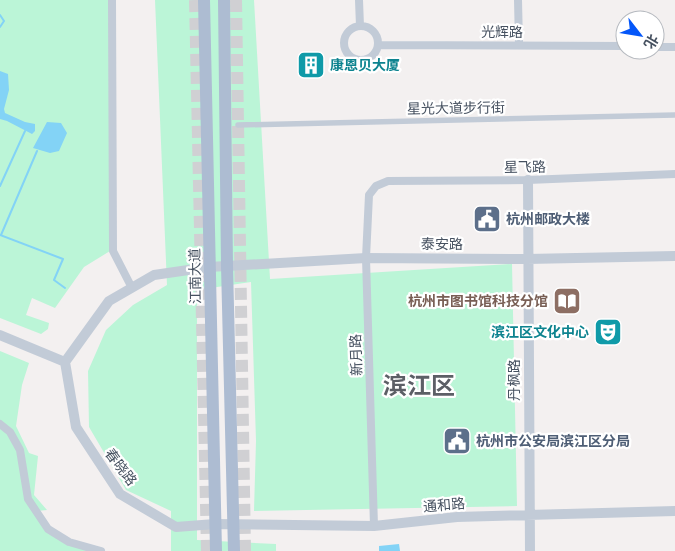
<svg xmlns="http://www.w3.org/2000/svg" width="675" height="551" font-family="Ubuntu,'Noto Sans SC',sans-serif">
	<rect width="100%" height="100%" fill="#f3f0f0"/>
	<path fill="#bbf5d7" d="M0 0H110V251L84 267 55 308 32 298 26 315 49 323 48 329 41 334 0 318Z
		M155 0H254L270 279 512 264 517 506 254 511 256 441 251 282 197 290V540L276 544V551H171V511L126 490 89 427 88 371 106 330 133 305 167 285Z
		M0 351 29 363 22 385 16 426 29 453 38 456 34 495 47 510 37 511 48 529 69 542 101 551H0Z"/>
	<path fill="#83d3f6" d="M0 71 8 74 9 90 4 109 5 113 25 122 35 124V131L32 134 7 121 0 119Z
		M47 122 61 123 67 133 59 151 50 153 33 148Z
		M399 544 400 551H379V546Z"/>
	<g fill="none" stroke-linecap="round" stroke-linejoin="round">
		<path stroke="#83d3f6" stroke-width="2" d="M0 15 4 21 0 27
			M0 186 25 131
			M0 235 63 259 54 280 65 288
			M1 235 37 151"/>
		<path stroke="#d0d0d3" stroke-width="12" stroke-dasharray="12 6" stroke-linecap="butt" d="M195 0 207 551
			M236 0 245 551"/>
		<path stroke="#c2cbd7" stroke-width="5.5" d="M238 125 675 115"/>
		<path stroke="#c2cbd7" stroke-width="8" d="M112 0 113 251 132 288
			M359 0 360 26
			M518 0 519 44
			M344 43a17 17 0 1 1 34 0a17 17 0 1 1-34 0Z
			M378 45 625 46
			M655 47H675
			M0 424 10 432 20 450 28 499 48 529 69 542 101 551
			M374 526 366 258 369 195 376 186 388 181 528 180 675 174"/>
		<path stroke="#c2cbd7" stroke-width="10" d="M528 180 530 551
			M675 256 527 259 366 258 209 267 154 275 109 301 65 362 76 427 120 494 176 527 215 524 374 526 457 517 675 511
			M0 335 65 362"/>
		<path stroke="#adbcd2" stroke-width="12" d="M204 0 216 551
			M224 0 227 266 234 551"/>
	</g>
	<defs>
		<g id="building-square" transform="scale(1.4375)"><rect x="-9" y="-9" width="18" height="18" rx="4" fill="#0f9aa8" stroke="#fff"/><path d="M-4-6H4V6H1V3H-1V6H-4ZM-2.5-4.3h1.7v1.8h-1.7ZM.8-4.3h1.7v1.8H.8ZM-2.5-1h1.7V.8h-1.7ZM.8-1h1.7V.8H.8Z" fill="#fff"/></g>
		<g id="civic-square" transform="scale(1.4375)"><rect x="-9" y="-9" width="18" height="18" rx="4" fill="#5c6f8a" stroke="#fff"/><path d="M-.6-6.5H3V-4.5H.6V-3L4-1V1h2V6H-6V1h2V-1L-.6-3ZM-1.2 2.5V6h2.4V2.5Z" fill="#fff"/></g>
		<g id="library-square" transform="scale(1.4375)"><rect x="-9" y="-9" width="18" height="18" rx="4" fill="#8d6e63" stroke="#fff"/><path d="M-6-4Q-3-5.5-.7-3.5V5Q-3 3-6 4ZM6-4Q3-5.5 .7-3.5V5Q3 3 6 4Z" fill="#fff"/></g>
		<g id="theatre-square" transform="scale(1.4375)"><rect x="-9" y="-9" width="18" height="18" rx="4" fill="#0f9aa8" stroke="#fff"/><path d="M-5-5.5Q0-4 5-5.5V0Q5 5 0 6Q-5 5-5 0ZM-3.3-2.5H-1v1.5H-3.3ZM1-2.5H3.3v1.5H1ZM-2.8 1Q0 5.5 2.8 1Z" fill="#fff"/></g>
	</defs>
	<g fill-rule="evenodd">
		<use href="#building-square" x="311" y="65"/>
		<use href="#civic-square" x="487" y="219"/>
		<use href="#library-square" x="567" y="301"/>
		<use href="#theatre-square" x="608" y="332"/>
		<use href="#civic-square" x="457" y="441"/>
	</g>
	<g text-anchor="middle" stroke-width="4.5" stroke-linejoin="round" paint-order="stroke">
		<g font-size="14" fill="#465160" stroke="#fff">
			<text x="502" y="37">光辉路</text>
			<text transform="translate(456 108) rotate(-1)" y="5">星光大道步行街</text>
			<text transform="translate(525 167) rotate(-1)" y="5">星飞路</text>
			<text x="442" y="249">泰安路</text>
			<text transform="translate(195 276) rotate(-91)" y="5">江南大道</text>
			<text transform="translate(356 355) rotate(-92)" y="5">新月路</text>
			<text transform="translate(514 380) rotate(-90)" y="5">丹枫路</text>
			<text transform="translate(121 467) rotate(53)" y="5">春晓路</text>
			<text transform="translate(444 505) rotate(-5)" y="5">通和路</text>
		</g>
		<g font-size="14" font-weight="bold" fill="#0d838f" stroke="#fff" text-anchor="start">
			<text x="330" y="70">康恩贝大厦</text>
			<text x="589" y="337" text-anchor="end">滨江区文化中心</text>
		</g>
		<g font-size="14" font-weight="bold" fill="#4e5e75" stroke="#fff" text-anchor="start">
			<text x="506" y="224">杭州邮政大楼</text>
			<text x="476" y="446">杭州市公安局滨江区分局</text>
		</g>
		<g font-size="14" font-weight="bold" fill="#785e54" stroke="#fff" text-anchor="end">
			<text x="548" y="306">杭州市图书馆科技分馆</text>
		</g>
		<g font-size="24" font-weight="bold" fill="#5c5f66" stroke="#fff">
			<text x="419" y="394">滨江区</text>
		</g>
	</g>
	<g transform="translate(640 35) rotate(121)"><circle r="24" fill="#ffffff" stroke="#b5b9bf"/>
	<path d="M0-4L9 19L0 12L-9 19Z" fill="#0456f9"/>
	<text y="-8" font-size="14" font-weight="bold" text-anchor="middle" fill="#465160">北</text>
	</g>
</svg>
